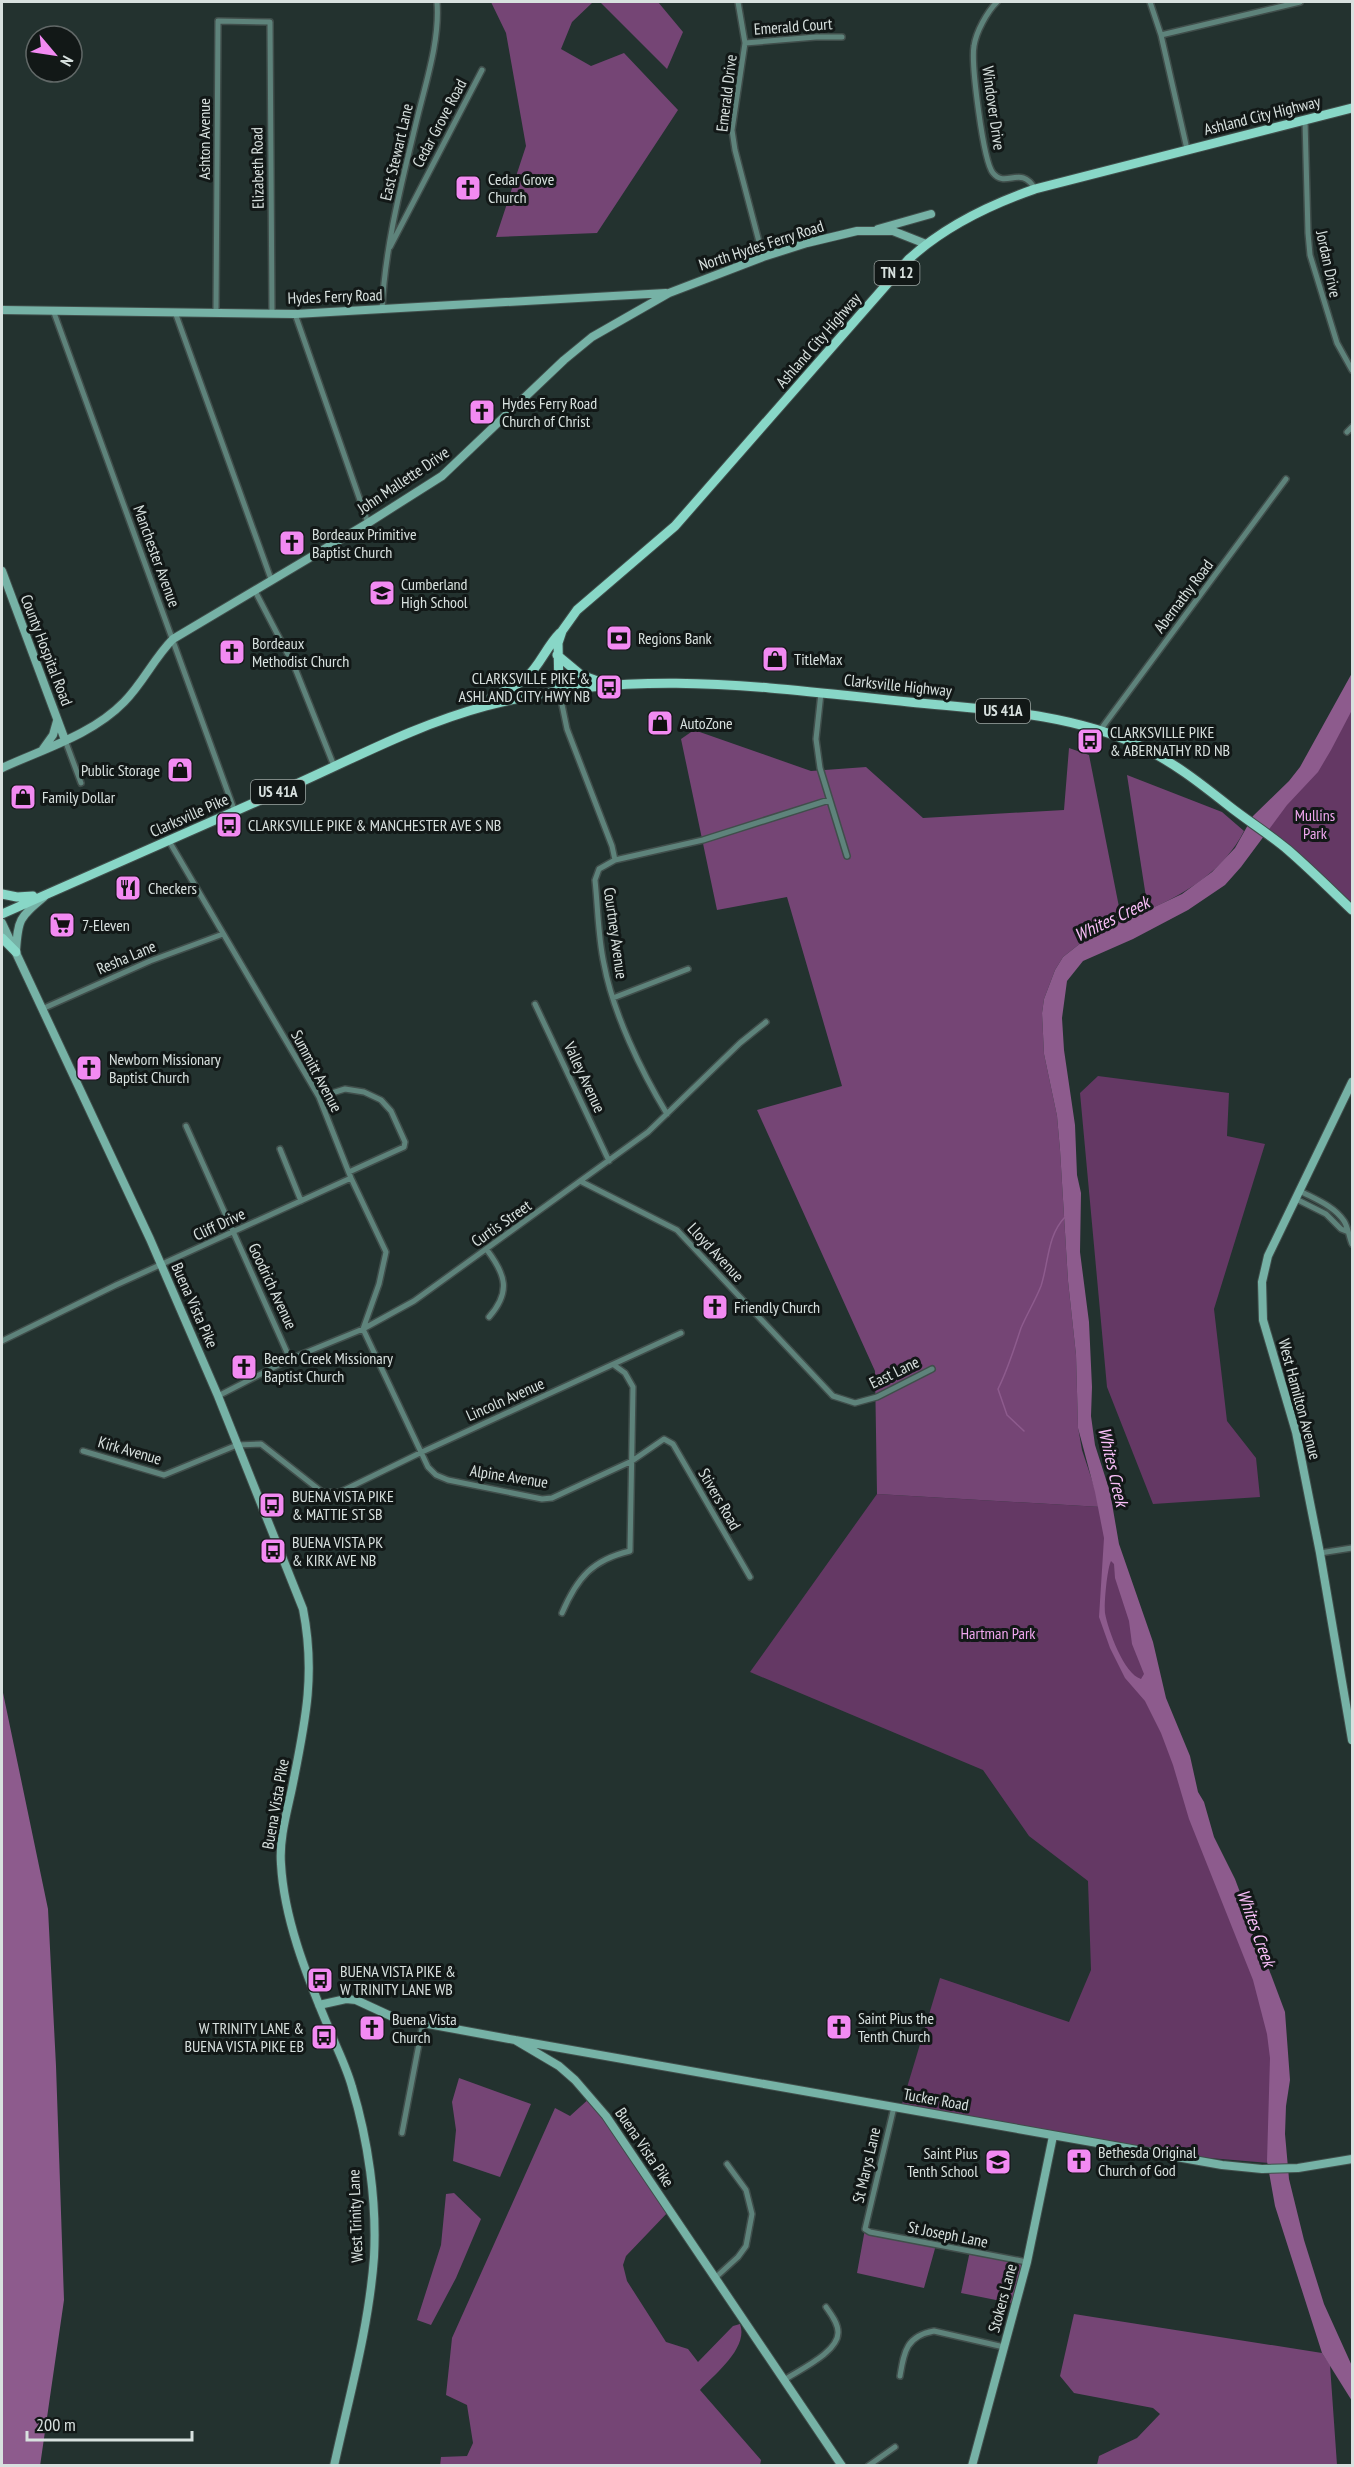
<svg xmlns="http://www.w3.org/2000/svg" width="1354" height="2467" font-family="'PT Sans Narrow',sans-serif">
	<rect width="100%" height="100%" fill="#23322f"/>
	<path fill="#643864" d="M1352 700V905L1264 829Z
		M1098 1076 1229 1093 1227 1136 1265 1144 1214 1309 1227 1421 1256 1458 1260 1497 1153 1504 1107 1387 1080 1093Z
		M877 1494 1101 1507 1239 1919 1272 2048 1269 2163 1186 2156 902 2104 940 1978 1069 2022 1091 1970 1088 1881 1029 1836 983 1770 750 1672Z"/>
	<path fill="#754575" d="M491 2H593L572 22 561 49 591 66 624 53 678 110 597 233 496 237 526 146 506 33Z
		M600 2H658L683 32 667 69Z
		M694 730 811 771 866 767 923 818 1064 810 1069 748 1089 755 1121 917 1101 927 1063 957 1055 970 1044 999 1042 1013 1044 1054 1057 1116 1060 1150 1068 1281 1076 1355 1078 1427 1082 1450 1101 1507 877 1494 875 1371 757 1110 842 1086 787 897 717 910 681 739Z
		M1127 775 1222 812 1244 831C1224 870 1187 893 1148 910Z
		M459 2078 531 2104 500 2177 453 2161 456 2130 452 2102Z
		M591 2097 670 2210 626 2256 623 2265 627 2281 666 2342 688 2349 698 2362 733 2326 740 2324C749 2348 714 2375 700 2390L761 2460 760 2465 440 2466 441 2457 467 2456 473 2443 467 2405 446 2395 452 2338 555 2108 570 2116Z
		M454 2193 481 2219 456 2278 431 2325 417 2320 441 2245 446 2194Z
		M865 2229 936 2245 924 2288 857 2273Z
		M970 2251 1027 2262 1016 2304 961 2293Z
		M1074 2314 1322 2353 1330 2365 1337 2465H1097L1099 2456 1137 2438 1160 2414 1153 2408 1074 2393 1060 2376Z"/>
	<path fill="#8d5b8d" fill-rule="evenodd" d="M1352 673V710L1331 750 1318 772 1287 805 1241 867 1225 885 1188 910 1133 939 1083 961 1067 981 1062 1018 1064 1050 1075 1125 1077 1175 1081 1193 1080 1252 1089 1322 1092 1387 1091 1416 1095 1445 1110 1492 1119 1544 1153 1642 1166 1698 1190 1756 1198 1792 1204 1802 1214 1837 1235 1879 1285 2012 1290 2080 1286 2106 1285 2134 1289 2179 1304 2240 1324 2304 1352 2366V2401L1322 2353 1275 2206 1267 2161 1270 2058 1267 2034 1253 1980 1189 1819 1173 1765 1161 1733 1145 1701 1125 1678 1110 1648 1099 1617 1104 1538 1095 1492 1078 1428 1076 1355 1068 1281 1060 1150 1057 1116 1044 1054 1042 1013 1044 999 1055 970 1063 957 1101 927 1121 917 1148 910 1182 894 1212 872 1235 848 1253 816 1289 781 1300 767ZM1111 1561 1114 1564 1115 1578 1129 1621 1132 1644 1144 1674 1141 1679C1124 1674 1108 1630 1105 1613 1104 1604 1107 1569 1111 1561Z
		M2 1688 48 1909 56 2066 64 2300 40 2466 2 2465Z"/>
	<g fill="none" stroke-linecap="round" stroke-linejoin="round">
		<path stroke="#8d5b8d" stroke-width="1.5" d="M1024 1431 1007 1415 998 1389C1008 1369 1014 1349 1021 1328 1027 1314 1035 1301 1041 1286 1049 1261 1047 1236 1065 1217"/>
		<g stroke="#404e4b" stroke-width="8">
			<path id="street" d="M738 2 745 43 732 130 735 150 763 257
				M997 2C987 12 976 32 974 46 971 63 983 161 993 173 1006 189 1021 164 1035 189
				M1150 2 1161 35 1187 149
				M1161 35 1300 2
				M745 43 816 37H842
				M1305 120 1308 233 1310 255 1337 343 1352 370
				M390 247 482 70
				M53 310 235 812
				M382 310C385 245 402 182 417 119 426 82 440 40 437 2
				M175 312 271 579
				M216 312 218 21 270 22 272 313
				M295 314 368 523
				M1347 432 1352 427
				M255 591 295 668 334 766
				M559 690 567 729 612 846 615 860 599 869 595 880C598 908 598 937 604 964 613 1013 641 1071 667 1114
				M821 693 816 739 820 768 847 856
				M1101 729 1286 479
				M65 740 81 783
				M169 841 319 1097 351 1178 386 1252 379 1284 363 1329 428 1467 436 1475 448 1480 542 1499 552 1498 632 1461 664 1439 673 1444 750 1577
				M615 860 703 840 829 800
				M613 998 688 969
				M535 1004 609 1161
				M42 1009 150 961 223 934
				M319 1097 345 1089 364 1092 381 1100 391 1111 405 1142 404 1147 349 1172
				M186 1126 290 1359
				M280 1149 301 1201
				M582 1182 677 1230 833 1396 855 1403 877 1397 932 1369
				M1300 1191C1315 1199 1334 1206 1344 1221 1348 1227 1349 1237 1352 1244
				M1296 1199 1326 1214 1341 1229 1346 1231
				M487 1250C506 1275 511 1292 489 1317
				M2 1341 116 1285 351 1178
				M218 1396 290 1359 363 1329 414 1301 648 1132 740 1043 766 1022
				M83 1451 164 1475 237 1445 261 1444 322 1492H340L422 1452 681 1333
				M1320 1553 1352 1548
				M562 1613C577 1578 592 1560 630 1551L633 1387 625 1373 614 1365
				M894 2107 865 2229 870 2232 1027 2262
				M402 2133 423 2023
				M715 2278 738 2257 746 2246 752 2214 746 2190 727 2164
				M900 2376C904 2352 906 2336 934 2331L1004 2347
				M784 2380C799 2370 839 2352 838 2332 838 2323 831 2314 826 2307
				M868 2466 895 2447"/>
		</g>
		<g stroke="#404e4b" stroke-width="10">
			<path id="secondary" d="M878 229 931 214
				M2 310 295 314 666 293
				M2 571 65 740
				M43 749 53 735 57 721
				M2 768C43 749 92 735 124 702 143 683 154 658 173 639L368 523 442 476 564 360 592 337 669 293 763 257 807 243 857 231H893L926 244
				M2 923 150 1239 218 1396 303 1609C316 1675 305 1723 292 1788 287 1812 279 1839 281 1864 284 1918 306 1974 327 2024 335 2045 346 2065 352 2087 368 2140 377 2201 374 2257 369 2327 349 2397 334 2466
				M16 951C18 919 19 918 44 897
				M1352 1082 1268 1256 1262 1282 1263 1320 1296 1432 1320 1553 1352 1740
				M319 2005 346 1999 356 2000 395 2018 515 2040 559 2066 575 2080 606 2116 842 2466
				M515 2040 1222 2165 1262 2169 1298 2168 1352 2159
				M972 2466 1027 2262 1053 2136"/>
		</g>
		<g stroke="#404e4b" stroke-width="11">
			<path id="primary" d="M557 655 581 675 603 683
				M559 690 558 643 562 631 577 610 675 526 909 259C945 226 989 205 1035 189L1352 108
				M477 705C493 696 511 690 525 679 540 666 546 647 560 633
				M2 894 17 897 33 896
				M2 914C95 872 190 832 283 790 351 760 415 725 486 706 632 667 762 687 909 702 987 710 1066 712 1138 745 1172 761 1200 783 1229 806 1248 821 1269 834 1288 850 1310 869 1331 890 1352 910
				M2 938 16 952"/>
		</g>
		<use href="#street" stroke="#5e837b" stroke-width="5"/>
		<use href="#secondary" stroke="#76b2a6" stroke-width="8"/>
		<use href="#primary" stroke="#88d7c7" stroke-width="9"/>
	</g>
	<defs>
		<g id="church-square" transform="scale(1.35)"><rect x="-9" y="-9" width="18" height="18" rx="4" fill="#f28af2" stroke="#121817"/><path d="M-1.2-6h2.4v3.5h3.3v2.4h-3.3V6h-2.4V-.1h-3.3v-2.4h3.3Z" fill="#111"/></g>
		<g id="school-square" transform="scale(1.35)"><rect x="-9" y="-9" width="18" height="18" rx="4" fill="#f28af2" stroke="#121817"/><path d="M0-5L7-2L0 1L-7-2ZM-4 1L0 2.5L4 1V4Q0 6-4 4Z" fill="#111"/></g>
		<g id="bank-square" transform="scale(1.35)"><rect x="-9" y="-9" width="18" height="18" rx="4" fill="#f28af2" stroke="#121817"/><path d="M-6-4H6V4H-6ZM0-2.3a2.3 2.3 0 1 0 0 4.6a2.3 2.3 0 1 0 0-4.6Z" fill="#111"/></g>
		<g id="shop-square" transform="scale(1.35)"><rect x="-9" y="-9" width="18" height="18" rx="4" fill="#f28af2" stroke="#121817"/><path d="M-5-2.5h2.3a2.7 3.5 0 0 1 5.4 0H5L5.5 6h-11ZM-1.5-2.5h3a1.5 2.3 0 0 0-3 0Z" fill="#111"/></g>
		<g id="bus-square" transform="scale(1.35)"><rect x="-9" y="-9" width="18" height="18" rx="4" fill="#f28af2" stroke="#121817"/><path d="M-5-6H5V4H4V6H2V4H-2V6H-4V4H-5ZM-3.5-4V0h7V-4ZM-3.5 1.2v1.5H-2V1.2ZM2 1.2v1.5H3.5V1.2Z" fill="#111"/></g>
		<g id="restaurant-square" transform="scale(1.35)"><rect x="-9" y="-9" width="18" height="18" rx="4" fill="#f28af2" stroke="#121817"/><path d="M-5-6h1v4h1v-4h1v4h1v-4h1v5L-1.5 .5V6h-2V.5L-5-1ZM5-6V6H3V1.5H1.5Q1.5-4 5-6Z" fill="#111"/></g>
		<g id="supermarket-square" transform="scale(1.35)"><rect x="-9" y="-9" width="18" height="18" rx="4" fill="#f28af2" stroke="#121817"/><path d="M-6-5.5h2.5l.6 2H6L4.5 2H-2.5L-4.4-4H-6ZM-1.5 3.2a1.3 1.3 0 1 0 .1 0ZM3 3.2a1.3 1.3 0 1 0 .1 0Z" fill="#111"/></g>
	</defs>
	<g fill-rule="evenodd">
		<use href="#church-square" x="468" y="188"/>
		<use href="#church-square" x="482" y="412"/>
		<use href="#church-square" x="292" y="543"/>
		<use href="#school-square" x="382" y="593"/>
		<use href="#bank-square" x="619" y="638"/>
		<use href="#church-square" x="232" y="652"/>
		<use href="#shop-square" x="775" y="659"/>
		<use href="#bus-square" x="609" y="687"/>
		<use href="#shop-square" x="660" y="723"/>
		<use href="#bus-square" x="1090" y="741"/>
		<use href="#shop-square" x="180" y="770"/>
		<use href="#shop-square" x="23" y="797"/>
		<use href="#bus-square" x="229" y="825"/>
		<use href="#restaurant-square" x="128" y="888"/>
		<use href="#supermarket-square" x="62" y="925"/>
		<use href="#church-square" x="89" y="1068"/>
		<use href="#church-square" x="715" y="1307"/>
		<use href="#church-square" x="244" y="1367"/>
		<use href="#bus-square" x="272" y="1505"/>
		<use href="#bus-square" x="273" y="1551"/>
		<use href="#bus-square" x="320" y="1980"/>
		<use href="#church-square" x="839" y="2027"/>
		<use href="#church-square" x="372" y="2028"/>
		<use href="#bus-square" x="324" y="2037"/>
		<use href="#church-square" x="1079" y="2161"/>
		<use href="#school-square" x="998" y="2162"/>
	</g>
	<g text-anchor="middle" stroke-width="6" stroke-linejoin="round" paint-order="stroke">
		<g fill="#121817" stroke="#9da5a3" stroke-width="1.5">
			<rect x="874.5" y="261" width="45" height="24" rx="4.5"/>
			<rect x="976" y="699" width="54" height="24" rx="4.5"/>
			<rect x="251" y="780" width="54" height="24" rx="4.5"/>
		</g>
		<g font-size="15" font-weight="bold" fill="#d8e1df">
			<text x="897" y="278">TN 12</text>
			<text x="1003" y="716">US 41A</text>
			<text x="278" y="797">US 41A</text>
		</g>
		<g font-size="16" fill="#d8e1df" stroke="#121817">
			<text transform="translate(793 26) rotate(-4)" y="6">Emerald Court</text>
			<text transform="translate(726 93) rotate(-83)" y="6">Emerald Drive</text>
			<text transform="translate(994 108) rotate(82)" y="6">Windover Drive</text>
			<text transform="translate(1262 115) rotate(-14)" y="6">Ashland City Highway</text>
			<text transform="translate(439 123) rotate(-62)" y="6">Cedar Grove Road</text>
			<text transform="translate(204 139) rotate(-90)" y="6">Ashton Avenue</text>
			<text transform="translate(396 152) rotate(-77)" y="6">East Stewart Lane</text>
			<text transform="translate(257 168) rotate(-91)" y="6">Elizabeth Road</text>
			<text transform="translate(761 245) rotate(-18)" y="6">North Hydes Ferry Road</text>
			<text transform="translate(1329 264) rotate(78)" y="6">Jordan Drive</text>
			<text transform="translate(335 296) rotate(-2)" y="6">Hydes Ferry Road</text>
			<text transform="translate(818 340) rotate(-49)" y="6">Ashland City Highway</text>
			<text transform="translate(403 480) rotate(-34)" y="6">John Mallette Drive</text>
			<text transform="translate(157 556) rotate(70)" y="6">Manchester Avenue</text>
			<text transform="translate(1183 596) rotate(-53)" y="6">Abernathy Road</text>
			<text transform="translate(47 650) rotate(69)" y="6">County Hospital Road</text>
			<text transform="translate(898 685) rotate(6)" y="6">Clarksville Highway</text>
			<text transform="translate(189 815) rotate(-24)" y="6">Clarksville Pike</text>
			<text transform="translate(616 933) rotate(82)" y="6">Courtney Avenue</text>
			<text transform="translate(126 957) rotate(-23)" y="6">Resha Lane</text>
			<text transform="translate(317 1071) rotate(62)" y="6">Summitt Avenue</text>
			<text transform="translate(585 1077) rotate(65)" y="6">Valley Avenue</text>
			<text transform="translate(501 1223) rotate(-35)" y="6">Curtis Street</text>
			<text transform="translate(219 1224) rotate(-25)" y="6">Cliff Drive</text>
			<text transform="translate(716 1252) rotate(47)" y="6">Lloyd Avenue</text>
			<text transform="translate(273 1286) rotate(65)" y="6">Goodrich Avenue</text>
			<text transform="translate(195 1305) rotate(66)" y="6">Buena Vista Pike</text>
			<text transform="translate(894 1372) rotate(-26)" y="6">East Lane</text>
			<text transform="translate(505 1399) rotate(-24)" y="6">Lincoln Avenue</text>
			<text transform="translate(1300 1399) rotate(75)" y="6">West Hamilton Avenue</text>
			<text transform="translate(130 1450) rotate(16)" y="6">Kirk Avenue</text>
			<text transform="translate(509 1476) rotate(9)" y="6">Alpine Avenue</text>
			<text transform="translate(720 1499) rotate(60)" y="6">Stivers Road</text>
			<text transform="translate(275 1804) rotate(-80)" y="6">Buena Vista Pike</text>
			<text transform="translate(936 2099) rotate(10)" y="6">Tucker Road</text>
			<text transform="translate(645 2147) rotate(56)" y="6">Buena Vista Pike</text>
			<text transform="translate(866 2165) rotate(-77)" y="6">St Marys Lane</text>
			<text transform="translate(355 2216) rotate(-92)" y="6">West Trinity Lane</text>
			<text transform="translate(948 2234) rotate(11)" y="6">St Joseph Lane</text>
			<text transform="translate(1002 2298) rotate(-75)" y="6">Stokers Lane</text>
		</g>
		<g font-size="16" fill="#d8e1df" stroke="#121817" text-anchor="start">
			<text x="488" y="185">Cedar Grove<tspan x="488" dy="18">Church</tspan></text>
			<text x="502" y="409">Hydes Ferry Road<tspan x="502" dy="18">Church of Christ</tspan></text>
			<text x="312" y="540">Bordeaux Primitive<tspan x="312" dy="18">Baptist Church</tspan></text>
			<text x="401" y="590">Cumberland<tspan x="401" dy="18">High School</tspan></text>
			<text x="638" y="644">Regions Bank</text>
			<text x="252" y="649">Bordeaux<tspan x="252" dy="18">Methodist Church</tspan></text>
			<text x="794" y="665">TitleMax</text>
			<text x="590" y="684" text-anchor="end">CLARKSVILLE PIKE &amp;<tspan x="590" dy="18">ASHLAND CITY HWY NB</tspan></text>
			<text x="680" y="729">AutoZone</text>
			<text x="1110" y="738">CLARKSVILLE PIKE<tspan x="1110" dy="18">&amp; ABERNATHY RD NB</tspan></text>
			<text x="160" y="776" text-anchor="end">Public Storage</text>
			<text x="42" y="803">Family Dollar</text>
			<text x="248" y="831">CLARKSVILLE PIKE &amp; MANCHESTER AVE S NB</text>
			<text x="148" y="894">Checkers</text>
			<text x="82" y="931">7-Eleven</text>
			<text x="109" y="1065">Newborn Missionary<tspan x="109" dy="18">Baptist Church</tspan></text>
			<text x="734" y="1313">Friendly Church</text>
			<text x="264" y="1364">Beech Creek Missionary<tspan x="264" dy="18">Baptist Church</tspan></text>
			<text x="292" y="1502">BUENA VISTA PIKE<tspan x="292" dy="18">&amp; MATTIE ST SB</tspan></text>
			<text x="292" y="1548">BUENA VISTA PK<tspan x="292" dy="18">&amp; KIRK AVE NB</tspan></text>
			<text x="340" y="1977">BUENA VISTA PIKE &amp;<tspan x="340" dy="18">W TRINITY LANE WB</tspan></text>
			<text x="858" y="2024">Saint Pius the<tspan x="858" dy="18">Tenth Church</tspan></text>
			<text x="392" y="2025">Buena Vista<tspan x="392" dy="18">Church</tspan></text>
			<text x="304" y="2034" text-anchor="end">W TRINITY LANE &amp;<tspan x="304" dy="18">BUENA VISTA PIKE EB</tspan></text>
			<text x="1098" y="2158">Bethesda Original<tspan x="1098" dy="18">Church of God</tspan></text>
			<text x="978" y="2159" text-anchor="end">Saint Pius<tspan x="978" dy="18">Tenth School</tspan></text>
		</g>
		<g font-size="16" fill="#f0a7ef" stroke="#121817">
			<text x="1315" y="821">Mullins<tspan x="1315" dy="18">Park</tspan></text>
			<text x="998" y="1639">Hartman Park</text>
		</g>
		<g font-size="18" font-style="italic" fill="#fabff9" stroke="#121817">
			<text transform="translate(1112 919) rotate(-26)" y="6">Whites Creek</text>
			<text transform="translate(1113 1467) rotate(77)" y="6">Whites Creek</text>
			<text transform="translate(1256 1928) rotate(70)" y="6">Whites Creek</text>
		</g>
	</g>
	<rect width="1354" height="2467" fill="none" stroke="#d8e1df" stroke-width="6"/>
	<g transform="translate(54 54) rotate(119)"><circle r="28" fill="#121817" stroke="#616867" stroke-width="1.5"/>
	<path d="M0-4.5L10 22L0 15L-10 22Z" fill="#f28af2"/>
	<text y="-9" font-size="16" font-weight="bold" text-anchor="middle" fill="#d8e1df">N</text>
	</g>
	<path d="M27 2431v9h165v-9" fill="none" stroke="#d8e1df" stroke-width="3"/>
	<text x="36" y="2431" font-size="18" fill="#d8e1df" stroke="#121817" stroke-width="4.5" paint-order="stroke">200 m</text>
</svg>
